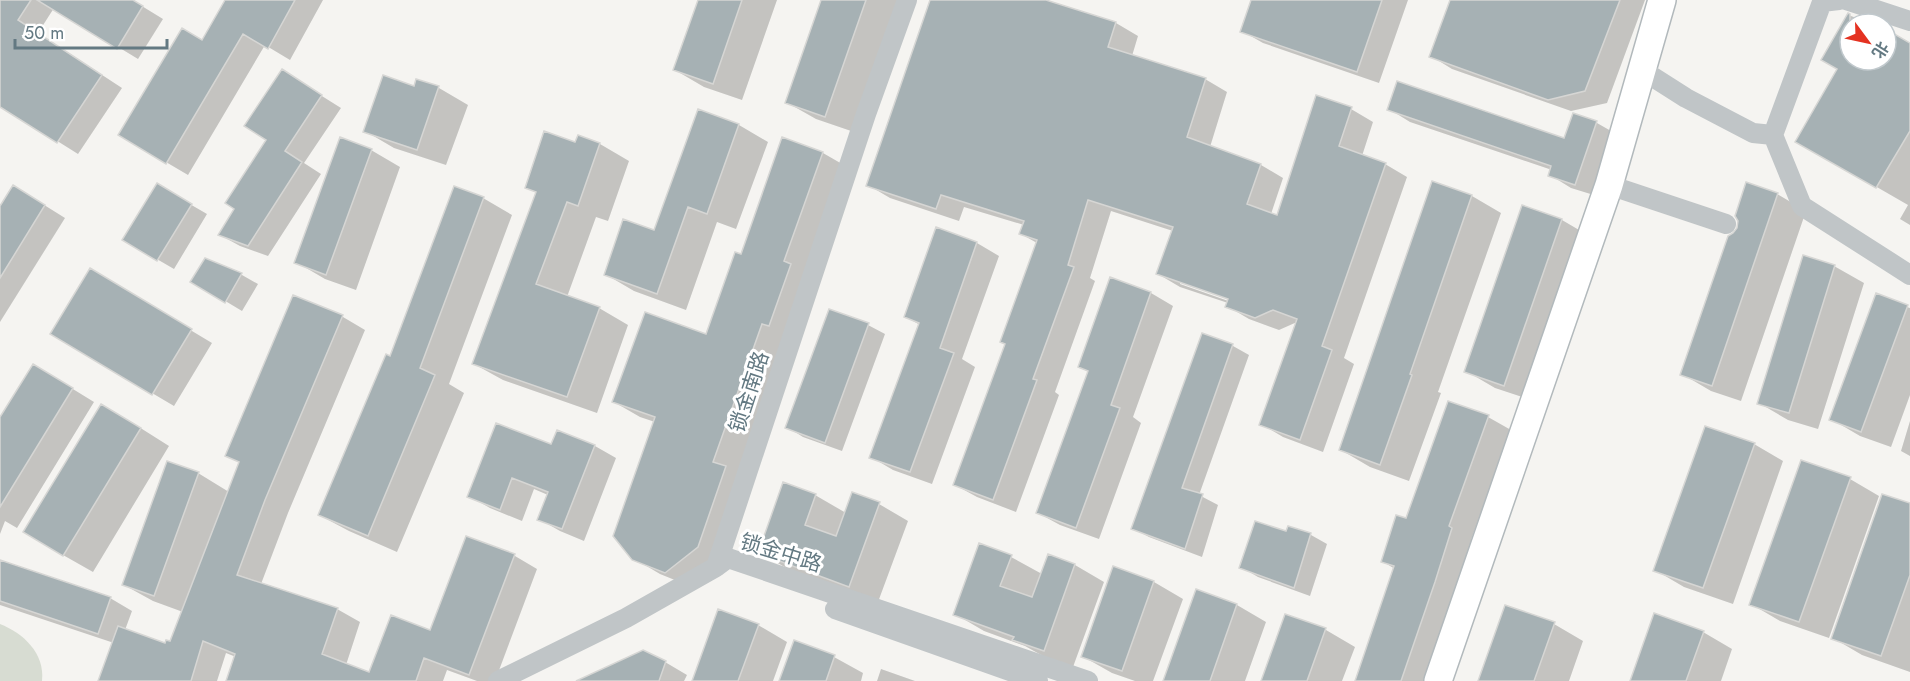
<svg xmlns="http://www.w3.org/2000/svg" width="1910" height="681" font-family="Jost,'Noto Sans SC',sans-serif">
	<rect width="100%" height="100%" fill="#f5f4f1"/>
	<path fill="#d7dcd2" d="M0 624C23 633 45 653 42 681H0Z"/>
	<path fill="#0003" fill-rule="evenodd" d="M0 0H132L163 19 138 59 54 8 38 33 122 88 78 154 0 105Z
		M227 0H323L290 60 265 45 188 175 120 135 203 42Z
		M699 0H777L742 100 704 87 675 70Z
		M822 0H900L854 132 816 119 786 102Z
		M931 0H1041L1116 23 1138 36 1132 56 1205 79 1227 92 1210 147 1261 165 1283 178 1271 214 1278 217 1351 109 1373 122 1362 156 1385 164 1407 177 1344 358 1354 364 1323 452 1283 437 1261 424 1297 322 1279 330 1249 319 1227 306 1228 303 1180 287 1158 274 1173 231 1111 211 1090 278 1095 281 1055 392 1059 395 1016 512 977 497 955 485 1006 344 1037 243 1021 234 1024 225 964 207 959 221 890 198 868 185ZM1180 281 1235 300 1234 303 1180 284Z
		M1253 0H1408L1379 83 1263 43 1242 31Z
		M1451 0H1645L1607 103 1571 111 1452 69 1431 56Z
		M1848 15 1874 24H1850V60H1886V31L1910 45V225L1900 219 1908 205 1797 141 1839 69Z
		M282 71 341 108 304 163 321 174 268 256 240 246 220 235 236 209 268 140Z
		M417 81 439 88 468 105 446 165 394 148 365 131 415 88Z
		M1389 109 1565 139 1573 115 1597 123 1618 135 1597 196 1571 188 1550 175 1552 170 1410 122Z
		M699 111 739 125 768 142 736 229 717 222 686 310 634 291 605 274 655 232Z
		M579 137 600 144 629 161 608 221 596 217 567 297 599 308 628 325 597 413 503 380 474 364 537 193 526 187 576 144Z
		M783 139 823 153 849 168 724 562 692 587 660 574 633 558 655 422 640 417 614 402 707 336 741 256Z
		M371 150 400 167 356 290 325 279 296 262Z
		M1433 183 1472 196 1501 213 1438 392 1441 393 1409 481 1370 467 1341 450Z
		M157 185 207 214 174 269 124 240Z
		M1777 194 1806 211 1741 401 1711 391 1682 374Z
		M33 198 65 218 0 322V204L2 206Z
		M483 198 512 215 449 384 464 393 397 552 349 531 319 515 391 358Z
		M1523 207 1562 220 1591 237 1534 401 1495 388 1466 371Z
		M937 229 977 243 999 256 962 359 975 367 932 484 893 470 871 457 920 325 906 317Z
		M205 260 242 275 258 284 242 311 192 281Z
		M1834 266 1864 283 1818 429 1788 420 1759 403Z
		M1111 279 1151 293 1173 306 1133 417 1141 423 1099 539 1060 525 1038 513 1089 372 1080 367Z
		M112 283 212 343 174 406 52 334Z
		M294 297 343 317 365 330 288 513 261 584 337 609 360 622 346 665 370 674 431 632 467 538 515 556 537 569 495 681H477L447 670 443 681H228L236 657 226 653 217 681H100L114 643 0 605V561L110 598 132 611 125 630 166 645 170 643 183 612 153 601 124 585 198 473 229 492 240 463 227 455Z
		M1907 307 1910 308V395L1891 447 1860 436 1831 419Z
		M868 325 885 334 842 451 803 437 787 427Z
		M1202 335 1233 346 1249 355 1199 495 1218 505 1202 557 1149 537 1132 528Z
		M55 378 94 402 17 528 5 521 0 534V420Z
		M1488 417 1511 430 1471 540 1475 542 1428 681H1357L1395 569 1382 561 1406 520Z
		M1910 421V456L1901 451Z
		M131 422 169 446 93 572 63 555Z
		M558 432 595 446 616 458 584 541 560 531 539 519 548 495 534 489 522 521 490 508 469 496 552 446Z
		M1754 444 1783 461 1733 604 1684 587 1655 570Z
		M1850 479 1879 496 1829 638 1780 621 1751 604Z
		M815 495 846 513 879 504 908 521 878 602 788 569 759 552Z
		M1910 505V672L1862 655 1833 638Z
		M1289 528 1311 535 1327 544 1310 596 1258 577 1241 567 1287 533Z
		M1048 556 1075 565 1104 582 1073 667 1043 656 1025 646 984 631 955 614 1011 557 1042 574Z
		M1114 568 1154 582 1183 599 1153 681H1135L1112 673 1082 656Z
		M1197 591 1237 605 1266 622 1245 681H1170Z
		M1286 616 1326 630 1355 647 1342 681H1263Z
		M1554 624 1583 641 1569 681H1480Z
		M758 625 787 642 773 681H693Z
		M1703 632 1732 649 1721 681H1632Z
		M834 657 863 673 861 681H781Z
		M665 662 687 675 684 681H579Z
		M881 669 915 681H877Z"/>
	<path fill="#a6b1b4" stroke="#d6d6d4" stroke-width="1.5" d="M0 0H31L18 20 102 75 57 143 0 107Z
		M37 0H133L143 6 117 49Z
		M225 0H295L268 49 243 34 166 164 118 135 182 28 202 40Z
		M698 0H742L713 84 673 70Z
		M821 0H866L825 117 785 103Z
		M930 0H1046L1116 22 1108 47 1206 78 1187 137 1261 164 1247 204 1277 215 1316 95 1352 107 1339 146 1386 163 1322 346 1332 350 1300 440 1259 425 1297 319 1273 310 1255 318 1225 307 1228 299 1156 274 1173 227 1088 200 1068 265 1074 267 1033 379 1037 380 993 500 953 485 1005 344 1000 342 1037 240 1019 234 1024 221 941 195 936 209 866 186Z
		M1251 0H1382L1357 72 1240 32Z
		M1450 0H1620L1585 91 1548 100 1429 57Z
		M1848 13 1850 14V60H1886V29L1910 43V131L1876 188 1795 142 1837 69 1821 60Z
		M282 69 322 95 285 151 302 162 248 246 218 235 234 209 225 203 266 140 244 126Z
		M383 75 414 86 416 79 439 86 417 150 363 132Z
		M1397 81 1564 138 1573 113 1597 121 1575 185 1548 176 1551 166 1387 110Z
		M698 109 739 124 707 214 688 207 657 294 604 275 623 219 654 230Z
		M544 131 575 142 578 135 600 143 578 206 567 202 536 284 600 307 567 397 472 364 536 192 525 188Z
		M340 137 372 149 326 275 294 263Z
		M782 137 823 152 784 261 791 264 769 326 762 324 713 462 726 466 698 547 665 573 632 560 613 536 655 417 612 402 645 312 706 334 735 252 741 254Z
		M1432 181 1472 195 1410 374 1412 375 1380 465 1339 450Z
		M1746 182 1778 193 1712 386 1680 375 1728 236 1733 233 1737 228 1738 221 1735 216Z
		M157 183 192 204 157 261 122 240Z
		M13 185 45 205 0 278V206Z
		M454 186 484 197 420 368 435 375 368 536 318 515 386 354 390 356Z
		M1522 205 1562 219 1504 386 1464 372Z
		M936 227 977 242 940 348 954 353 910 472 869 458 919 323 904 317Z
		M1803 255 1835 265 1789 413 1757 404Z
		M205 258 242 273 225 303 190 282Z
		M90 268 192 329 152 395 50 334Z
		M1110 277 1151 292 1111 405 1120 408 1076 528 1036 513 1088 371 1078 367Z
		M1876 293 1908 305 1861 432 1829 420Z
		M293 295 343 315 265 500 237 575 338 608 322 654 369 672 391 615 430 630 466 536 515 554 469 675 424 658 416 681H226L235 654 203 641 191 681H98L118 626 165 643 166 640 170 641 239 462 225 456Z
		M829 309 869 323 825 443 785 428Z
		M1202 333 1233 344 1182 488 1203 494 1185 549 1131 529Z
		M33 364 73 388 0 507V417Z
		M1448 401 1489 415 1449 526 1452 528 1435 582 1401 681H1355L1394 566 1381 562 1396 515 1406 518Z
		M101 404 141 428 63 556 23 532Z
		M496 423 551 444 557 430 595 445 562 529 537 520 548 492 512 478 500 510 467 497Z
		M1705 426 1755 443 1703 588 1653 571Z
		M1801 460 1851 477 1799 622 1749 605Z
		M167 461 199 472 154 596 122 585Z
		M783 482 816 494 805 525 836 536 852 492 880 502 849 587 758 553Z
		M1882 494 1910 503V575L1881 656 1831 639Z
		M1255 521 1286 531 1288 526 1311 533 1294 588 1239 568Z
		M979 543 1012 555 1000 586 1032 597 1048 554 1075 564 1044 651 1012 640 1014 637 953 615Z
		M0 560 111 597 98 634 0 601Z
		M1113 566 1154 581 1122 671 1081 657Z
		M1196 589 1237 604 1210 681H1163Z
		M1505 605 1555 622 1534 681H1478Z
		M718 609 759 624 738 681H692Z
		M1654 613 1704 631 1686 681H1630Z
		M1285 614 1326 628 1307 681H1261Z
		M794 640 835 655 826 681H779Z
		M643 650 666 661 659 681H576Z"/>
	<g fill="none" stroke-linecap="round" stroke-linejoin="round">
		<g stroke="#b2b9bc" stroke-width="30">
			<path id="secondary" d="M1438 681 1609 185 1662 0"/>
		</g>
		<path stroke="#c0c5c7" stroke-width="20" d="M1846 0 1910 21
			M1642 70 1686 98 1753 133 1773 135 1822 2 1839 0
			M1773 135 1802 206 1910 275
			M1609 185 1726 224
			M716 567 728 558 1088 681
			M835 609 1038 681
			M498 681 626 618 716 567 866 114 907 0"/>
		<use href="#secondary" stroke="#fff" stroke-width="27"/>
	</g>
	<g text-anchor="middle" stroke-width="6" stroke-linejoin="round" paint-order="stroke">
		<g font-size="21" fill="#637982" stroke="#fff">
			<text transform="translate(749 392) rotate(-72)" y="7">锁金南路</text>
			<text transform="translate(781 553) rotate(17)" y="7">锁金中路</text>
		</g>
	</g>
	<g transform="translate(1868 42) rotate(123)"><circle r="28" fill="#ffffff" stroke="#c1c9cd" stroke-width="1.5"/>
	<path d="M0-4.5L10 22L0 15L-10 22Z" fill="#e43221"/>
	<text y="-9" font-size="16" font-weight="bold" text-anchor="middle" fill="#637982">北</text>
	</g>
	<path d="M15 39v9h152v-9" fill="none" stroke="#637982" stroke-width="3"/>
	<text x="24" y="39" font-size="18" fill="#637982" stroke="#ffffff" stroke-width="4.5" paint-order="stroke">50 m</text>
</svg>
